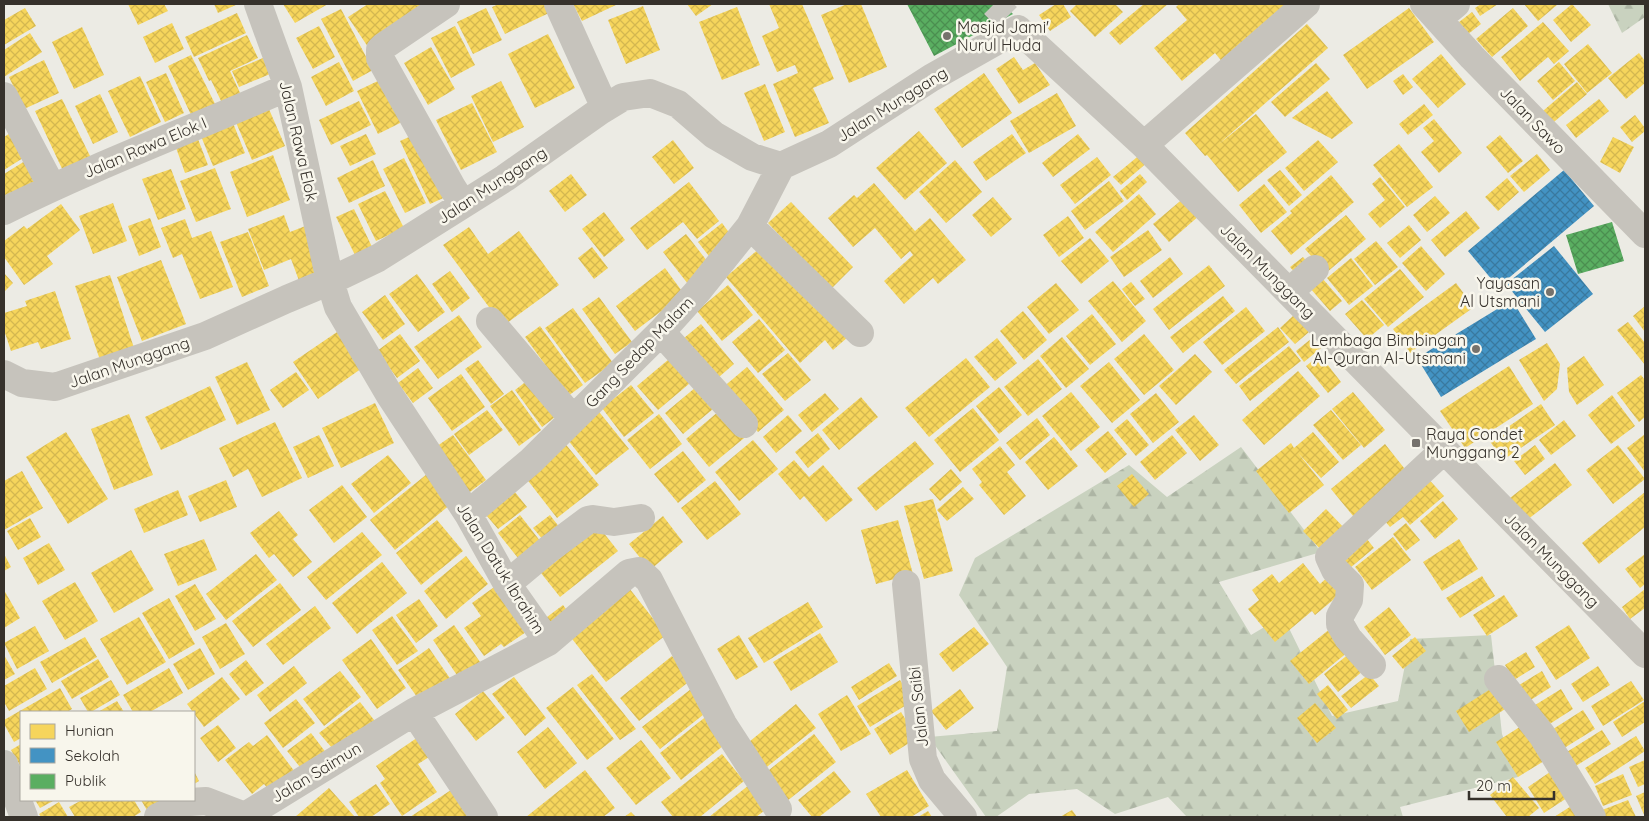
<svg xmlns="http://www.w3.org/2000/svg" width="1649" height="821" font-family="Quicksand,sans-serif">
	<defs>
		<pattern id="forest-firs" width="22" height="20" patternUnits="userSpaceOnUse" patternTransform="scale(1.25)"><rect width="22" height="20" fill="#c9d2bf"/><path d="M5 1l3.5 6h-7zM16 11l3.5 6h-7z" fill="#adb5a4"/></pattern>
		<pattern id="homes-cross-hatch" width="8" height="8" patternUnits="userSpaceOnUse" patternTransform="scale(1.25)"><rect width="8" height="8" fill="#f6d55c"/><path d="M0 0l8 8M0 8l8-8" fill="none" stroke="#d4b750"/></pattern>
		<pattern id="schools-cross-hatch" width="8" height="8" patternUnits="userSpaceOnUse" patternTransform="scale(1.25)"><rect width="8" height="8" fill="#4393c3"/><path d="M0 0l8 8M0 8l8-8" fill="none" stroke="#39799f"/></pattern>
		<pattern id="public-cross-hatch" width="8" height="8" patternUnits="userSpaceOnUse" patternTransform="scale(1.25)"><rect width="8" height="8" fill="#5aae61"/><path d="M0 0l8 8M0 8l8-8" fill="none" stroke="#4b8e50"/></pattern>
	</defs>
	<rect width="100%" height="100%" fill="#ecebe4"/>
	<path fill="url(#forest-firs)" d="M1608 4H1645V17L1622 33Z
		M1241 447 1321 552 1219 582 1251 635 1283 616 1332 716 1398 701 1410 639 1491 635 1502 734 1518 777 1400 807 1403 817H1187L1168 797 1115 814 1077 789 1029 794 996 817H986L929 737 997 731 1007 667 959 595 975 558 1129 465 1167 497Z"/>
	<path fill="url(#homes-cross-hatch)" d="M128 4H164L168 11 138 25Z
		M214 4H238L218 13Z
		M283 4H328L295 23Z
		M368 4H438L370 50 348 17Z
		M499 4H544L549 13 505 34 492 7Z
		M573 4H618L582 21Z
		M687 4H713L696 16Z
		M769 4H802L834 79 813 88 829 123 795 137 773 84 798 73 795 65 777 72 762 36 779 28Z
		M847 4H861L887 67 849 83 821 15Z
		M1056 4H1063L1071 17 1050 31 1039 15Z
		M1077 4H1115L1123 12 1095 37 1070 11Z
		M1144 4H1168L1120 45 1109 33Z
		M1179 4H1283L1288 10 1224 64 1215 53 1182 81 1154 48 1187 20 1176 7Z
		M1481 4H1498L1480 16 1475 8Z
		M1524 4H1556L1557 5 1538 21Z
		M1572 4 1591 25 1571 42 1553 20Z
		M643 6 660 50 626 64 608 20Z
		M737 7 760 65 722 80 699 22Z
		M25 8 36 26 4 45V20Z
		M486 8 502 40 473 54 457 22Z
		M1409 8 1434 42 1367 89 1343 55Z
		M1513 8 1528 26 1492 57 1476 39Z
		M341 9 373 70 353 81 321 19Z
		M1472 12 1481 24 1463 38 1454 26Z
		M237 13 246 33 194 57 185 37Z
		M1543 22 1569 51 1554 64 1548 57 1520 81 1501 57Z
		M172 23 184 49 155 63 143 37Z
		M1307 24 1328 48 1219 144 1256 114 1287 152 1238 192 1207 155 1205 156 1185 133Z
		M319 26 335 57 313 69 296 38Z
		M455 26 475 65 451 78 431 38Z
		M82 27 104 75 74 89 52 42Z
		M30 33 42 52 4 77V50Z
		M548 34 575 88 535 108 508 54Z
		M247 35 258 58 230 71 241 95 222 103 211 80 209 81 198 58Z
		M1588 44 1612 73 1587 93 1564 64Z
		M431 47 455 89 428 105 404 63Z
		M1639 53 1645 61V83L1626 99 1608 78Z
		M1441 54 1466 84 1438 108 1412 79Z
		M191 55 217 108 193 119 168 66Z
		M1014 57 1023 70 1035 63 1050 85 1019 104 996 69Z
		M263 58 270 74 239 87 232 71Z
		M44 60 59 93 24 109 9 77Z
		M339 62 354 91 326 106 311 77Z
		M1559 62 1575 81 1553 100 1537 81Z
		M1316 63 1330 79 1285 117 1271 102Z
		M166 73 184 113 165 122 146 82Z
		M984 73 1012 113 962 148 934 109Z
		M1403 74 1413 87 1403 95 1393 81Z
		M140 76 161 122 130 137 108 91Z
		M384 78 406 120 378 134 357 91Z
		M501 81 524 127 493 142 471 96Z
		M1577 82 1587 94 1548 127 1537 116Z
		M765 84 785 132 764 141 744 93Z
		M1327 91 1353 123 1332 139 1292 118Z
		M1057 93 1076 126 1029 153 1010 121Z
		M100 94 118 132 93 144 75 106Z
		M62 99 92 160 64 173 35 111Z
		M1599 99 1609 111 1576 138 1566 125Z
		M265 100 285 146 252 160 232 113Z
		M359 101 371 125 331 145 319 120Z
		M472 103 497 152 461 170 436 120Z
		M1424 104 1433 115 1408 135 1399 124Z
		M229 113 245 153 213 166 197 126Z
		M1635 115 1645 128V131L1632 142 1620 127Z
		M1434 119 1462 153 1439 173 1421 152 1434 141 1423 128Z
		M18 128 31 153 4 170V137Z
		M919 131 947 163 905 200 876 168Z
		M418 133 450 195 430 204 400 141Z
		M196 134 208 165 185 173 174 142Z
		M366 134 376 154 350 166 340 146Z
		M1012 134 1026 153 986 181 973 162Z
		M1078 134 1090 149 1053 177 1042 163Z
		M1500 135 1523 161 1508 173 1486 147Z
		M1613 137 1634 147 1620 173 1600 162Z
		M673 140 694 168 674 184 652 157Z
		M1318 140 1338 162 1304 191 1285 168Z
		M1399 144 1433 187 1407 207 1373 165Z
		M1142 153 1149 161 1121 185 1113 177Z
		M1537 154 1550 170 1524 192 1510 176Z
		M273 155 290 200 247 217 230 172Z
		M33 156 47 180 4 206V174Z
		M1097 157 1111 175 1075 204 1060 185Z
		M404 158 426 203 405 213 383 169Z
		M373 160 385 186 349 203 337 178Z
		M955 160 982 192 946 223 919 192Z
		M215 168 231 209 196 222 180 181Z
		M171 169 186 209 158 220 142 179Z
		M1280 170 1302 195 1289 206 1267 180Z
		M571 174 587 195 565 212 549 191Z
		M1140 174 1147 182 1127 200 1120 191Z
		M1331 175 1354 202 1291 255 1271 231 1292 213 1290 211Z
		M1380 177 1405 207 1380 228 1368 214 1385 200 1372 184Z
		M1507 178 1519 192 1498 211 1485 197Z
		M1109 181 1124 201 1085 230 1071 211Z
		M689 182 719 221 697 239 683 222 647 250 630 228Z
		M874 183 915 231 930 218 966 260 938 284 933 278 904 304 884 281 913 255 910 251 901 259 875 228 853 247 828 218 854 195 857 198Z
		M1264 184 1287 212 1261 233 1239 205Z
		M385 191 404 228 376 241 358 204Z
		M1139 194 1156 214 1113 252 1095 232Z
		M1435 196 1450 213 1427 232 1413 215Z
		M993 197 1012 219 991 237 972 215Z
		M1185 197 1200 215 1169 242 1153 224Z
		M791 202 853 267 830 290 768 223Z
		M113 203 127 241 93 254 79 216Z
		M61 204 80 230 47 256 53 264 24 285 4 257V241L24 226 27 229Z
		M354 209 373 249 356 257 336 217Z
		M1466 211 1480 228 1445 257 1431 240Z
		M604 212 625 240 604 257 582 229Z
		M284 215 290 232 308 225 328 276 301 286 291 259 264 270 248 229Z
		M1346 215 1366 239 1326 273 1305 249Z
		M1068 216 1084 238 1059 257 1043 235Z
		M150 218 161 247 139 256 128 226Z
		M185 219 192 238 211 231 233 287 200 299 182 254 173 258 161 228Z
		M722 223 736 242 712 260 698 242Z
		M1409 225 1421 240 1400 258 1387 243Z
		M469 227 488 254 519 231 559 285 503 326 443 245Z
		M1148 230 1162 250 1124 277 1110 257Z
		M248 232 269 286 242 297 220 242Z
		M686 234 711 266 688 284 663 252Z
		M1090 238 1109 261 1081 284 1061 261Z
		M1376 241 1398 267 1375 285 1354 259Z
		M1421 246 1445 274 1426 291 1402 263Z
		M592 247 608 268 594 279 578 258Z
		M761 247 814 308 819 303 848 337 833 350 825 340 800 363 726 277Z
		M1170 257 1183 274 1153 298 1140 281Z
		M1303 257 1310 265 1298 276 1290 267Z
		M1351 258 1373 286 1349 305 1327 278Z
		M161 260 186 324 142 341 117 277Z
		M1209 265 1225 286 1169 330 1153 309Z
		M665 268 684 294 635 331 616 306Z
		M1400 269 1424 297 1388 327 1364 299Z
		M450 271 470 298 452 312 432 284Z
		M4 273 13 283 4 292Z
		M417 274 445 312 418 332 389 294Z
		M110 275 135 351 101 363 75 286Z
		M1322 278 1342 301 1330 311 1310 288Z
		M1113 281 1146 321 1122 342 1088 301Z
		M1131 282 1145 299 1135 306 1122 289Z
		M1056 283 1079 310 1049 334 1027 307Z
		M1456 283 1474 307 1410 353 1393 329Z
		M728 285 753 315 722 341 697 311Z
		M55 291 71 339 41 349 38 342 11 351 4 330V313L27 306 25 301Z
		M385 295 405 324 383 340 362 312Z
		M1223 296 1235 311 1183 353 1170 337Z
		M599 297 632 342 615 354 582 309Z
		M1362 300 1384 325 1367 339 1345 314Z
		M1645 306V332L1633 316Z
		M1246 307 1265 331 1222 365 1203 342Z
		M573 308 613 363 585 383 545 328Z
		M1023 311 1047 340 1024 360 1000 331Z
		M1092 314 1116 344 1090 365 1066 336Z
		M459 315 482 347 438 379 414 347Z
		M1294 315 1309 332 1295 344 1280 328Z
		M759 319 785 350 758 373 732 342Z
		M1628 322 1645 343V365L1617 330Z
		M701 324 734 364 712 383 678 343Z
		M540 326 583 385 568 396 525 337Z
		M1278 327 1289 342 1236 384 1224 370Z
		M340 330 365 366 318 399 293 362Z
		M400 334 420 361 397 378 377 351Z
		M1144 334 1174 370 1144 395 1114 359Z
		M1062 337 1089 369 1066 388 1040 356Z
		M997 338 1017 363 995 381 974 357Z
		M1312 338 1321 348 1304 362 1296 351Z
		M1547 343 1560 364 1557 389 1544 401 1519 360Z
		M1289 346 1301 361 1250 401 1239 386Z
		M788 353 811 380 785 401 762 374Z
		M675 354 696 378 658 410 637 386Z
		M1195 354 1212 372 1176 405 1159 386Z
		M1320 355 1341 382 1328 393 1306 366Z
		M1584 356 1604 385 1577 405 1569 392 1567 368Z
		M966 358 990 387 929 437 905 408Z
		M1038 359 1062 389 1028 416 1004 387Z
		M478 360 504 394 491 404 465 369Z
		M247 362 270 410 237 425 215 377Z
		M1109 362 1140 400 1112 423 1080 386Z
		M1509 366 1533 404 1465 448 1440 411Z
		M747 367 784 410 758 432 721 389Z
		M418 368 433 388 413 403 398 383Z
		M1298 371 1320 396 1264 445 1242 420Z
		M296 372 309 390 283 408 270 390Z
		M461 374 485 407 452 431 428 398Z
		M1641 375 1645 380V417L1639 422 1617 393Z
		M532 377 559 414 542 427 515 390Z
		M702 382 719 404 683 434 665 413Z
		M631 385 654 413 624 437 602 408Z
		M210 386 226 420 161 450 145 417Z
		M999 387 1022 415 999 434 976 406Z
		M512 390 541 430 519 446 490 406Z
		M1071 392 1100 427 1071 451 1042 416Z
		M1353 392 1385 430 1364 448 1332 409Z
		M825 393 839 409 812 432 798 415Z
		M1156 393 1179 422 1153 443 1130 414Z
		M1612 395 1635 426 1611 444 1588 415Z
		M861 397 878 417 839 450 822 430Z
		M375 403 394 443 341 468 322 428Z
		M1541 404 1555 425 1503 460 1489 440Z
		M725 406 749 434 709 467 686 439Z
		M596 408 629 449 596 475 563 434Z
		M973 408 999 440 960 472 934 440Z
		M487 410 503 430 469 455 454 434Z
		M1331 410 1361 445 1343 460 1313 425Z
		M129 414 153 475 114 490 91 429Z
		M659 414 682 444 650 469 627 440Z
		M788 415 802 431 776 453 763 437Z
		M1194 415 1219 445 1200 461 1175 430Z
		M1037 418 1050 435 1020 460 1006 443Z
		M1127 419 1149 445 1136 456 1114 430Z
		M1564 420 1576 436 1551 455 1539 440Z
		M275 422 302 478 262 497 248 469 233 477 219 448Z
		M1108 431 1127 454 1105 473 1085 450Z
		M66 432 108 499 68 524 26 457Z
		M1313 432 1339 462 1321 478 1298 453 1324 485 1289 513 1256 471 1291 443 1294 448Z
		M818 433 830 449 808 468 795 452Z
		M1645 434V472L1627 448Z
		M319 435 334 466 308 478 293 447Z
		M453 435 486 480 463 497 430 451Z
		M1172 435 1187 453 1155 480 1140 462Z
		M1054 437 1078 466 1048 490 1025 462Z
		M753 440 778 469 739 501 715 472Z
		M563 441 599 485 557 518 522 473Z
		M915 441 934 464 876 511 857 488Z
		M1385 444 1412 478 1358 522 1331 489Z
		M1535 445 1545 459 1525 475 1514 461Z
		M1618 445 1645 479 1613 504 1586 470Z
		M1000 446 1015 465 1007 472 1026 496 1004 515 979 485 982 482 972 469Z
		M683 451 706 480 678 503 654 474Z
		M388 455 411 483 374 513 351 484Z
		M794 460 809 477 823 465 853 500 826 522 804 496 800 500 778 474Z
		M1555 463 1572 485 1527 520 1510 498Z
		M951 469 962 482 940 501 929 489Z
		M22 471 43 508 4 530V481Z
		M427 474 451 504 395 550 370 520Z
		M1132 474 1149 494 1134 507 1117 486Z
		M1424 474 1444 496 1410 525 1403 517 1390 527 1378 513Z
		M226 480 237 507 200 522 188 496Z
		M715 481 741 514 707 540 681 508Z
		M342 485 367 517 334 543 309 510Z
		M510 486 527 507 498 529 481 509Z
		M963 487 974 499 947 521 937 510Z
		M178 490 188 515 144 533 134 509Z
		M1645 492V527L1599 564 1582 543Z
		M933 499 953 571 924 579 904 506Z
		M1443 501 1458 519 1435 539 1420 521Z
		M1326 509 1348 532 1325 554 1303 531Z
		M279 511 298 535 293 539 312 562 293 577 274 554 269 558 250 533Z
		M520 515 544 546 522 563 498 533Z
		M550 515 560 528 544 541 533 528Z
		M663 516 683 542 650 570 629 544Z
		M30 518 41 537 18 550 7 531Z
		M437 520 463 551 421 585 396 553Z
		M898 520 913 574 876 584 861 530Z
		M1406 523 1420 540 1406 551 1393 534Z
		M599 527 618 551 560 597 541 573Z
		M362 532 382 555 326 600 307 577Z
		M1363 534 1374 548 1350 568 1338 554Z
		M1393 537 1411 560 1372 590 1355 567Z
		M204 539 217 570 178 586 164 554Z
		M1459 539 1478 569 1442 591 1423 562Z
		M49 543 65 570 38 585 23 558Z
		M131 550 154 590 114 613 91 573Z
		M4 554 11 567 4 571Z
		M256 554 277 580 226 620 206 594Z
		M1645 554V584L1640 588 1625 569Z
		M466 556 488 584 446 619 424 591Z
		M382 562 407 593 357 634 332 603Z
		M1303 563 1320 584 1331 574 1345 590 1315 615 1312 611 1275 642 1248 609 1259 600 1252 590 1272 574 1279 583Z
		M1482 576 1495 596 1460 618 1446 598Z
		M75 582 98 621 65 640 42 601Z
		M280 583 301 610 253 647 232 621Z
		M195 584 216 619 195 631 175 596Z
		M497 585 529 630 504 647 501 644 484 656 464 628 481 616 472 603Z
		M629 588 666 635 606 682 569 635Z
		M1645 589V608L1630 619 1622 607Z
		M4 590 20 618 4 628Z
		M1504 595 1518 616 1487 636 1473 615Z
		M169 598 195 644 169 659 142 613Z
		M419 599 438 626 416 643 396 615Z
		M808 602 823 627 764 663 748 638Z
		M563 605 572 617 553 632 543 620Z
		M315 606 331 628 283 665 266 644Z
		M1389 607 1411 635 1385 655 1364 627Z
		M392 616 418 651 397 665 372 630Z
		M139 617 166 662 127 685 100 639Z
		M226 623 245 654 220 669 202 637Z
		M454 625 485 669 463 684 433 640Z
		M1569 625 1590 658 1556 680 1535 647Z
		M35 626 49 651 17 669 4 643Z
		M974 627 989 644 953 672 939 654Z
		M1331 628 1349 651 1309 684 1290 661Z
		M820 633 838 662 791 691 773 662Z
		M739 635 758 667 736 680 717 649Z
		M85 637 97 657 52 683 40 662Z
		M1415 637 1426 651 1403 669 1392 656Z
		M371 639 406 688 377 709 342 660Z
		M200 648 215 674 188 690 173 664Z
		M429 648 456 687 422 704 398 670Z
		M1526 652 1535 667 1514 680 1505 665Z
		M1350 653 1364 670 1338 692 1324 674Z
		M4 655 15 674 4 680Z
		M672 656 691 680 639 721 620 698Z
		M98 659 109 677 72 699 61 681Z
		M246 660 264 683 246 696 229 674Z
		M889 663 897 676 859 700 851 687Z
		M294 666 307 683 270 712 257 695Z
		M1598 666 1610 685 1583 702 1571 684Z
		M35 668 47 689 9 711 4 702V686Z
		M169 668 183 693 150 712H133L123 695Z
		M340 671 361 697 324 726 303 699Z
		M1542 671 1551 687 1526 703 1516 687Z
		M592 674 636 729 620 740 577 685Z
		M1369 674 1379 686 1351 708 1341 696Z
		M222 677 240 699 204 727 187 704Z
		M514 677 546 718 525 736 492 694Z
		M111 680 120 695 91 712H88L80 698Z
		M900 680 913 701 870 727 857 706Z
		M1631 681 1644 700 1603 726 1591 706Z
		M1500 683 1513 704 1469 732 1456 711Z
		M1328 685 1348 710 1337 719 1317 694Z
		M573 687 614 739 587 760 546 708Z
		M60 688 72 709 67 712H21V738L14 742 4 724V720Z
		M691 689 708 711 660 749 642 727Z
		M960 689 974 708 946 730 931 711Z
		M1561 689 1573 709 1545 727 1532 707Z
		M483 691 505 718 476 741 455 714Z
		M847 695 871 734 841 751 818 714Z
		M296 699 315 723 283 748 264 723Z
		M117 701 124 712H98Z
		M1645 701V722L1622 737 1613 722Z
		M360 702 378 725 339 756 319 733Z
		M1315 703 1336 728 1317 743 1297 718Z
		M796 704 816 728 763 770 744 746Z
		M1583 710 1595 729 1561 750 1550 731Z
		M901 712 917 738 890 755 874 729Z
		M708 715 729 741 681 780 660 753Z
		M1526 723 1549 758 1518 777 1496 742Z
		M218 725 236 748 218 762 200 738Z
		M548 727 577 763 545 789 517 752Z
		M1602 730 1611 744 1571 769 1562 755Z
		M311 733 327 754 304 772 287 751Z
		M424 733 437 752 418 764 437 792 402 816 380 783 385 779 376 766Z
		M814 734 836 762 787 801 764 774Z
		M267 735 295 772 270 791 264 784 252 794 225 760 249 742 253 746Z
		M1636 736 1645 751 1595 784 1585 768Z
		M641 740 671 778 636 805 606 768Z
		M21 744V767L11 750Z
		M722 754 744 781 700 817H673L661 802Z
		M1645 760V784L1638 787 1629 767Z
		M585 770 615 808 603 817H526Z
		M907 770 929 806 911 817H881L866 794Z
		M1553 770 1570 796 1544 813 1528 787Z
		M194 771 199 781 194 784Z
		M834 771 851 792 819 817H812L798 800Z
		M1623 774 1632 795 1603 806 1595 786Z
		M1513 777 1539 808 1528 817H1507L1490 795Z
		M376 784 390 804 371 817H359L349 802Z
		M749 785 768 808 756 817H709Z
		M329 788 354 816 352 817H295Z
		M451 790 468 816 465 817H410Z
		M1645 792V817L1636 796Z
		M35 800H55L40 808Z
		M82 800H134L141 812 133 817H75L69 807Z
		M141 800H169L148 812Z
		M1628 800 1636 817H1605L1602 810Z
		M59 802 68 817H41L39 814Z
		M1576 803 1585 817H1554Z
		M1072 810 1077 817H1060Z
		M928 811 932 817H918Z
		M631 812 636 817H624Z"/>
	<path fill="url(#schools-cross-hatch)" d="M1564 170 1594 206 1498 287 1468 251Z
		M1554 246 1593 294 1545 332 1506 284Z
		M1512 300 1536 339 1441 397 1417 358Z"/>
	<path fill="url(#public-cross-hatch)" d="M907 4H1003L1013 14 934 56Z
		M1612 222 1624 261 1578 274 1566 235Z"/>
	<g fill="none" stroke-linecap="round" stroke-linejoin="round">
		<path stroke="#c8c6bf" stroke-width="28" stroke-dasharray="28 14" stroke-linecap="butt" d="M994 4 1007 17"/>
		<path stroke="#c6c3bc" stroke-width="28" d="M258 4 288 87 330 281 338 307 389 394 468 514 507 584 548 642 414 712 484 817
			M446 4 384 46 380 50V58L452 187 463 204
			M558 4 605 108
			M1424 4 1472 57 1645 234
			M1438 19 1456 4
			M4 96 52 187
			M1144 145 1306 4
			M4 211C96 165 193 129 288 87
			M750 226 860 333
			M1289 292 1315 269
			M490 321 573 419
			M661 332 744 424
			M4 374 22 383 55 387 205 336 287 299 330 281 378 258 505 178 600 111 623 97 650 93 678 104 714 135 752 157 781 166 829 144 931 78 1018 29 1144 145 1645 654
			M468 514 531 461 661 332 697 292 750 226 781 166
			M507 584 549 549 588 520 593 519 614 522 641 518
			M906 584 923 759 932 780 963 817
			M548 642 629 573 639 571 649 580 723 724 778 809
			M1372 665 1348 638 1340 624V616L1349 600 1350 585 1335 570 1329 557 1444 450
			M1498 679 1542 735 1592 817
			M4 764 24 817
			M158 817 190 802 206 801 245 816 414 712"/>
	</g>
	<g fill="#76726c" stroke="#f8f6ec" stroke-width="2">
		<circle cx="947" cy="36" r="5"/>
		<circle cx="1550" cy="292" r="5"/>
		<circle cx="1476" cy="349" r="5"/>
		<rect x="1411" y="438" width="10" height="10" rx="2.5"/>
	</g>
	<g text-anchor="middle" stroke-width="5" stroke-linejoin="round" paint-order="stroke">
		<g font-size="16" fill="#36312b" stroke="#f8f6ec" text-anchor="start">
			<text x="957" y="33">Masjid Jami'<tspan x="957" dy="18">Nurul Huda</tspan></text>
			<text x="1540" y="289" text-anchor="end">Yayasan<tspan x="1540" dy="18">Al Utsmani</tspan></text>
			<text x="1466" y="346" text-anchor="end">Lembaga Bimbingan<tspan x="1466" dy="18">Al-Quran Al-Utsmani</tspan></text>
			<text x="1426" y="440">Raya Condet<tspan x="1426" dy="18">Munggang 2</tspan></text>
		</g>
		<g font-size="16" fill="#36312b" stroke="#f8f6ec">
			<text transform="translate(892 104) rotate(-32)" y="6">Jalan Munggang</text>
			<text transform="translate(1533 120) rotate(46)" y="6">Jalan Sawo</text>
			<text transform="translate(299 141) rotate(77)" y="6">Jalan Rawa Elok</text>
			<text transform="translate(145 147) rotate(-23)" y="6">Jalan Rawa Elok I</text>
			<text transform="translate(492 185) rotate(-33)" y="6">Jalan Munggang</text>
			<text transform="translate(1268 271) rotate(45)" y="6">Jalan Munggang</text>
			<text transform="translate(639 352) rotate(-46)" y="6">Gang Sedap Malam</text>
			<text transform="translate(129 362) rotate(-19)" y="6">Jalan Munggang</text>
			<text transform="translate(1552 560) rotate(45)" y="6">Jalan Munggang</text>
			<text transform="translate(501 568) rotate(58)" y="6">Jalan Datuk Ibrahim</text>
			<text transform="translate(918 707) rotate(-96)" y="6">Jalan Saibi</text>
			<text transform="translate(316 772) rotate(-31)" y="6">Jalan Saimun</text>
		</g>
	</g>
	<rect width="1649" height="821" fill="none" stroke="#36312b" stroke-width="10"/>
	<rect x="20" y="711" width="175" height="90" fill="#f8f6ec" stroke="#aaa79f"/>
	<rect x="30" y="724" width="25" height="15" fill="#f6d55c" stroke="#aaa79f"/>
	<text x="65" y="736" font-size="15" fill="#36312b">Hunian</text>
	<rect x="30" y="748" width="25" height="15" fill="#4393c3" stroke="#aaa79f"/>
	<text x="65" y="761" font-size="15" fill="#36312b">Sekolah</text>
	<rect x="30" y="774" width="25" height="15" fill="#5aae61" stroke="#aaa79f"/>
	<text x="65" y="786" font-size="15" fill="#36312b">Publik</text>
	<path d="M1469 791v8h85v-8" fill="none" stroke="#36312b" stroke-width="2.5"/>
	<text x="1476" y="791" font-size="15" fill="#36312b" stroke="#f8f6ec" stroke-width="4" paint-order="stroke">20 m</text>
</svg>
